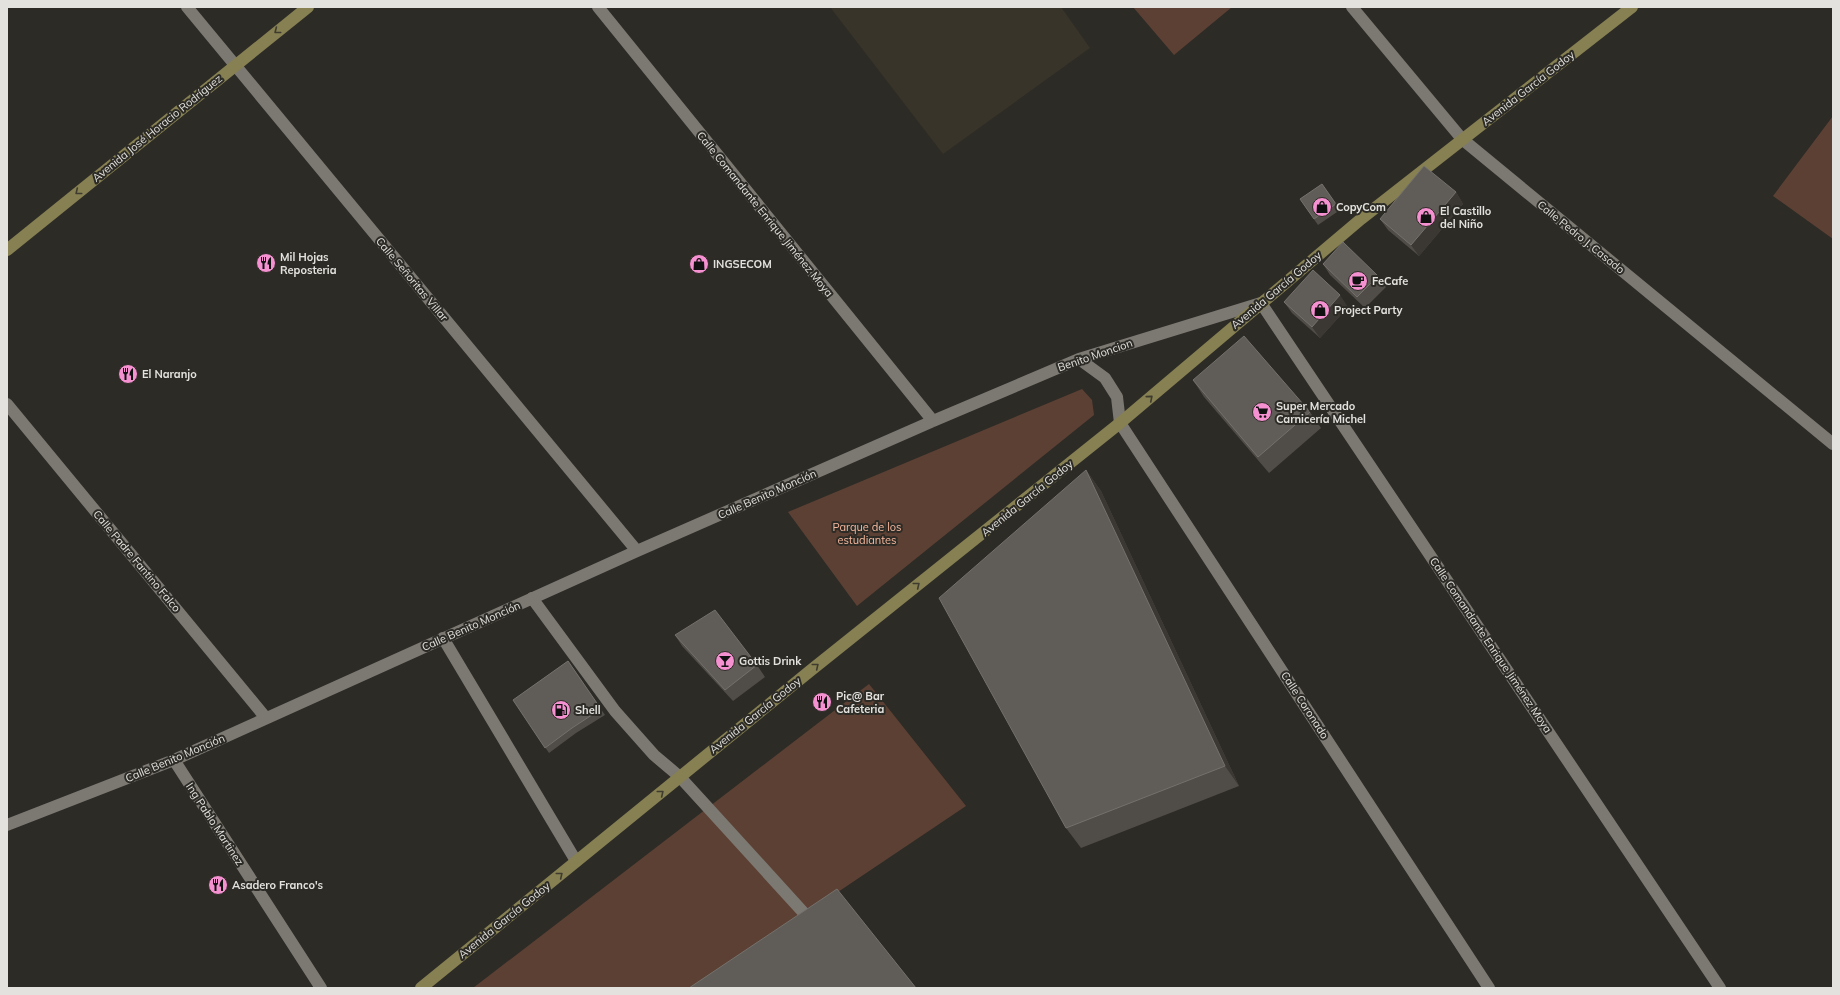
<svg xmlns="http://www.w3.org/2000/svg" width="1840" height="995" font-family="Mulish,sans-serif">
	<rect width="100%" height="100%" fill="#2d2b26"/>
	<path fill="#383429" d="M830 7H1061L1090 48 943 154Z"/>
	<path fill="#5c4034" d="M1133 7H1232L1174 55Z
		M1833 116V239L1773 196Z
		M1082 389 1092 400 1094 415 857 606 788 512Z
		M869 684 966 806 695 988H473Z"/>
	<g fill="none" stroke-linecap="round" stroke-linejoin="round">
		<path stroke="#7c7973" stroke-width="12" d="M532 598 615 711 654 755 680 777 813 923
			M443 638 576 861"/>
		<path stroke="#7c7973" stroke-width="12" d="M187 7 637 551
			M598 7 933 421
			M1352 7 1462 139 1833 444
			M1079 359 1105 378 1117 397 1120 423 1489 988
			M7 404 266 718
			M174 760 321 988
			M7 825 174 760 637 551 933 421 1079 359 1261 303 1720 988"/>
		<path stroke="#868052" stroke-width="12" d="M7 250 308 7
			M421 988 810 671 1120 423 1361 219 1632 7"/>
	</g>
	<path fill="#504c47" d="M1322 184 1340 210 1318 225 1300 199Z
		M1456 192 1463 204 1419 256 1388 230 1380 219Z
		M1323 264 1378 276 1386 287 1365 308 1330 275Z
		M1284 302 1348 307 1320 338 1292 313Z
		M1193 380 1310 412 1321 428 1269 473 1204 397Z
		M1086 470 1101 491 1239 786 1081 848 1066 828Z
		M675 635 757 665 765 677 733 701 682 646Z
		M568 661 605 715 576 733 549 753 513 700Z"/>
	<path fill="#3b3833" d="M1456 192 1463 204 1419 256 1411 245Z
		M1340 295 1348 307 1320 338 1312 327Z
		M1086 470 1101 491 1239 786 1225 766Z"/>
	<path fill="#605c58" stroke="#74716d" d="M1424 166 1456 192 1411 245 1380 219Z
		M1322 184 1336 204 1314 219 1300 199Z
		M1343 242 1378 276 1357 297 1323 264Z
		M1313 270 1340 295 1312 327 1284 302Z
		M1244 336 1310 412 1258 457 1193 380Z
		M1086 470 1225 766 1066 828 939 598Z
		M715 610 757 665 725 690 675 635Z
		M568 661 601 709 572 728 545 748 513 700Z
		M837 889 916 988H689Z"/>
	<defs><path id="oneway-chevron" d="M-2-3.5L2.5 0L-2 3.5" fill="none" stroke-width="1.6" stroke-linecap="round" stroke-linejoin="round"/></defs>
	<g stroke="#3f3c2f">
		<use href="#oneway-chevron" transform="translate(277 31) rotate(142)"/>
		<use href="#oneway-chevron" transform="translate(78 192) rotate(141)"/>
		<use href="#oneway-chevron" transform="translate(1150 398) rotate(-40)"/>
		<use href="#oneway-chevron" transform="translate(917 585) rotate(-39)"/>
		<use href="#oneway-chevron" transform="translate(816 666) rotate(-39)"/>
		<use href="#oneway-chevron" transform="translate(661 793) rotate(-39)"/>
		<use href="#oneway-chevron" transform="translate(560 875) rotate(-39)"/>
	</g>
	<defs>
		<g id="shop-disc" transform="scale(1)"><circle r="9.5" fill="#f590d1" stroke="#2d2b26"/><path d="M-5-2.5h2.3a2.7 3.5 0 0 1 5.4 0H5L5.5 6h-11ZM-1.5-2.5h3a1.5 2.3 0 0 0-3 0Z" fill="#111"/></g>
		<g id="restaurant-disc" transform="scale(1)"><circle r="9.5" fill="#f590d1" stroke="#2d2b26"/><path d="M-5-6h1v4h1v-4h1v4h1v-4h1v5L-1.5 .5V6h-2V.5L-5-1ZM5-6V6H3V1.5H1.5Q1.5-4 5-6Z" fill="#111"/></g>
		<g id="cafe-disc" transform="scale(1)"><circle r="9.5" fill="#f590d1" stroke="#2d2b26"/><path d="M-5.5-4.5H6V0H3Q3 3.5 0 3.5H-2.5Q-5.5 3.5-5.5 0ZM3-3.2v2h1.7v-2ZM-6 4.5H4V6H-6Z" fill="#111"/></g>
		<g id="supermarket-disc" transform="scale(1)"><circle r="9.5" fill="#f590d1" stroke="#2d2b26"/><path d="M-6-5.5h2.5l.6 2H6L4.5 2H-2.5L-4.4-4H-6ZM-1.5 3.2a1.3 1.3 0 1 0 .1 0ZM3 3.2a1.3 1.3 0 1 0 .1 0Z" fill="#111"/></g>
		<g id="bar-disc" transform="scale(1)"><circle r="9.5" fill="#f590d1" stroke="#2d2b26"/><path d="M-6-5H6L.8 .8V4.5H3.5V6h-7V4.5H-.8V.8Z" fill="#111"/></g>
		<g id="fuel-disc" transform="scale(1)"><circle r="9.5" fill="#f590d1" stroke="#2d2b26"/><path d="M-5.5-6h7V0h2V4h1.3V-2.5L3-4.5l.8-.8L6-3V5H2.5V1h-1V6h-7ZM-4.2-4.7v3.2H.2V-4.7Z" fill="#111"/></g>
	</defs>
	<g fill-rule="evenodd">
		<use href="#shop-disc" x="1322" y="207"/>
		<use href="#shop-disc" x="1426" y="217"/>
		<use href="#restaurant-disc" x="266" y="263"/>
		<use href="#shop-disc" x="699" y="264"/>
		<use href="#cafe-disc" x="1358" y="281"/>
		<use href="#shop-disc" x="1320" y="310"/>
		<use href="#restaurant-disc" x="128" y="374"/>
		<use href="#supermarket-disc" x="1262" y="412"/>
		<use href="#bar-disc" x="725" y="661"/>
		<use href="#restaurant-disc" x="822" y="702"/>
		<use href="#fuel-disc" x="561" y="710"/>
		<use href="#restaurant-disc" x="218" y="885"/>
	</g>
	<g text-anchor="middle" stroke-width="4" stroke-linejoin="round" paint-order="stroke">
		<g font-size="11" fill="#e3e2de" stroke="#2d2b26">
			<text transform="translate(1528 88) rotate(-38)" y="4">Avenida García Godoy</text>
			<text transform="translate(157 128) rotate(-39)" y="4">Avenida José Horacio Rodríguez</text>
			<text transform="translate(765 214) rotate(51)" y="4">Calle Comandante Enrique Jiménez Moya</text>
			<text transform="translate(1581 237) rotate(39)" y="4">Calle Pedro J. Casado</text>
			<text transform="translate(412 279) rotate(50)" y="4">Calle Señoritas Villar</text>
			<text transform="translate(1276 290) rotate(-40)" y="4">Avenida García Godoy</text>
			<text transform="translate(1095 355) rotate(-19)" y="4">Benito Moncion</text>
			<text transform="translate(767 494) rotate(-24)" y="4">Calle Benito Monción</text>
			<text transform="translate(1027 498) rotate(-39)" y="4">Avenida García Godoy</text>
			<text transform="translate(137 561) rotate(50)" y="4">Calle Padre Fantino Falco</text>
			<text transform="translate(471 626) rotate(-24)" y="4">Calle Benito Monción</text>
			<text transform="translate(1491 645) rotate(56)" y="4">Calle Comandante Enrique Jiménez Moya</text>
			<text transform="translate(1305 705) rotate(57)" y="4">Calle Coronado</text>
			<text transform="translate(755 715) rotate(-39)" y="4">Avenida García Godoy</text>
			<text transform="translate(175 758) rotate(-23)" y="4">Calle Benito Monción</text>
			<text transform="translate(215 824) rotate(57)" y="4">Ing Pablo Martinez</text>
			<text transform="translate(504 920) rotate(-39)" y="4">Avenida García Godoy</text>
		</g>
		<g font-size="11" font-weight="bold" fill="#e3e2de" stroke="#2d2b26" text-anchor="start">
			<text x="1336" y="211">CopyCom</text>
			<text x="1440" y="215">El Castillo<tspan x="1440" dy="13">del Niño</tspan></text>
			<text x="280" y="261">Mil Hojas<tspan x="280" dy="13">Reposteria</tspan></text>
			<text x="713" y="268">INGSECOM</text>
			<text x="1372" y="285">FeCafe</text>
			<text x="1334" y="314">Project Party</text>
			<text x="142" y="378">El Naranjo</text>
			<text x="1276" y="410">Super Mercado<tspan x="1276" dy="13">Carnicería Michel</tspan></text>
			<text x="739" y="665">Gottis Drink</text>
			<text x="836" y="700">Pic@ Bar<tspan x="836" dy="13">Cafeteria</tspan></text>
			<text x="575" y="714">Shell</text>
			<text x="232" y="889">Asadero Franco's</text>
		</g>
		<g font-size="11" fill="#f7b89e" stroke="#2d2b26">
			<text x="867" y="531">Parque de los<tspan x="867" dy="13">estudiantes</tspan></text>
		</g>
	</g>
	<rect width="1840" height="995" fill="none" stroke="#e3e2de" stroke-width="16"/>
</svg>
